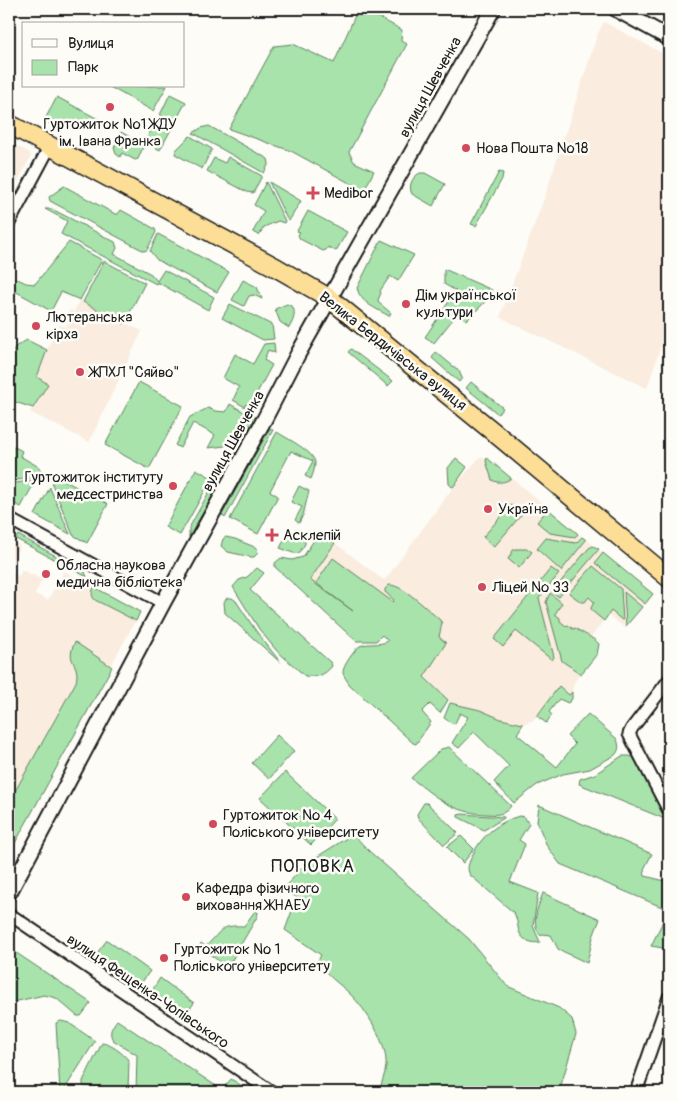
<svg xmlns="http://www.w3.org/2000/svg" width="678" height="1101" font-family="Pangolin,sans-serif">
	<rect width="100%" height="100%" fill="#fdfcf7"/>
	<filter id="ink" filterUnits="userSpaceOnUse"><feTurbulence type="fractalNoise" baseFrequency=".02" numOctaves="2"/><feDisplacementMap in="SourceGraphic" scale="10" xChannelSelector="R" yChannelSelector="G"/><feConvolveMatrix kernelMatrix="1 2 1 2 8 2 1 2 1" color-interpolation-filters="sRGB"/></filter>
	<g filter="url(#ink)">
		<path fill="#faecde" d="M604 22 669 57V321L647 388 500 317 545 196 598 33Z
			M9 142 30 153 31 156 9 198Z
			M80 300 142 331 89 442 30 412 48 384 37 377 49 345 60 325 66 327 71 318 66 315 69 310 74 312Z
			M480 457 487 458 653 594 625 628 608 615 591 637 599 644 597 654 574 682 572 692 570 695 559 686 534 720 523 724 501 719 480 710 452 704 371 624 309 580 335 543 382 579 385 580 452 489Z
			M9 540 20 546 11 564 12 565 9 571 19 576 22 570 42 580 35 594 48 600 64 571 140 612 9 854Z"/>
		<path fill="#a7e3aa" stroke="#628063" d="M358 9H363L402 30 401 40 407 44 349 152 354 162 374 171 364 191 291 151 229 129 274 46 293 44 334 63Z
			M108 86H167L153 111Z
			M170 94 186 102 175 122 160 115Z
			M57 97 98 119 94 126 58 129 44 121Z
			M157 118 173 126 160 150 145 142Z
			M209 126 268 159 269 163 264 173 193 133 201 128Z
			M121 132 144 145 138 159 135 160 122 153 120 157 116 154 114 148Z
			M190 136 212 149 202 169 175 154 176 150Z
			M228 157 262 176 253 193 247 192 207 171 214 158 225 163Z
			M499 172 503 173 502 179 476 226 471 224Z
			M420 173H425L445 184 433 206 412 194C408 186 412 177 420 173Z
			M266 182 285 221 284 223 278 221 264 227 259 235 253 232 264 211 254 205Z
			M269 182 301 201 289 221 287 219Z
			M64 186 115 214H118L121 210 155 229 156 232 147 250 144 251 50 201 49 197Z
			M45 209H52L115 242 117 248 114 254 151 274 157 281 164 270 214 297 208 310 157 282 156 284 61 234 67 221Z
			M308 211 347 232 336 251 328 247 326 250 323 251 300 239 298 235 300 232 297 231Z
			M158 234 229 272 217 292 157 260 150 251Z
			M381 240 414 255 398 281 390 276 380 291 381 293 378 300 379 303 391 313 389 316C377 309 360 303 357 288Z
			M69 242 102 260 80 300 61 292 51 311 13 290 9 293V275L26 283 35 284Z
			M104 261 145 283 124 324 83 302Z
			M444 269 492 290 488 299 467 320 457 314 434 343 425 337 456 291 444 284Z
			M243 280 257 287 262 299 254 295 249 296 244 306 232 300Z
			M230 304 272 325 274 339 263 340 222 318Z
			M287 304 293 307C296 315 293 321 289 328L280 322 275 309Z
			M27 340 47 350 37 377 48 384 33 408 9 400V359L15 347Z
			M274 343 275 353 268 350 264 360 272 365 250 406 246 404 245 407 233 400 239 387 223 378 235 354 253 364 264 344Z
			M351 349 393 381 388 386 348 352Z
			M436 352 459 371 462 378 459 382 432 358Z
			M139 382 183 406 149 469 105 445Z
			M471 382 503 408 498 414 466 388Z
			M230 404 246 413 231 441 225 446 208 448 215 435 193 423 180 448 175 445 190 417 208 408 215 411 226 412Z
			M251 415 255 417 230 464 226 462Z
			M270 428 273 430 225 518 222 515Z
			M277 432C286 438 315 452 315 463 315 468 313 474 311 479L305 476 313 461 291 451 270 491 278 496 258 534 230 519Z
			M9 444 22 451 20 456 39 467 41 472 38 477 9 481Z
			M456 458 467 467 454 486 452 487 449 484 448 468Z
			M487 458 511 478C507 482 498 484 492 480L486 461Z
			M224 465 229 467 189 537V528Z
			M196 469 212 478 180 535 165 527Z
			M56 476 108 504 87 543 73 535 52 484Z
			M36 480 21 507 9 501V484Z
			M299 486 309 491 303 515 299 523 295 520 302 507 291 502Z
			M50 487V488L70 534 35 515Z
			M511 505 522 514 494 547 483 537Z
			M548 509 578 534 575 537 550 533 537 522Z
			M289 531 305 540V544L299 553H293L280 548Z
			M318 534 335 543 310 580 353 611 316 583 333 558 393 602 394 600 385 592V589L389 585C402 584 428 610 440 620L442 623 439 637 446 643 424 677 448 700 440 713 430 704 422 712 431 722 416 744 413 743 349 684C347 680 344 677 343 673 342 667 355 649 360 646 369 642 379 646 388 641L382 635 376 641H356L275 567V563L281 558 292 560 303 557Z
			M18 535 85 572 87 577 16 539Z
			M226 537 235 539 257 548 258 553 254 557H251L228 552 221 546 223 539Z
			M582 537 586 540 561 571 537 549 546 538 576 543Z
			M593 546 599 549 559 597 552 592 589 548Z
			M514 549H528L532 552 519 568 508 559Z
			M603 553 653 594 645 604 595 563Z
			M593 566 621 589 623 621 611 611 604 621 592 611 591 608 594 602 589 597 585 602H581L569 593Z
			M257 568 264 573 250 590 331 663 332 666C325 675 317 678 305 676L276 650 259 629 233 587 239 580 247 577Z
			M551 568 559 574 539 598 554 657 552 660 516 631 503 647 494 639Z
			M94 587 140 612 136 621 95 600C91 596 92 592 94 587Z
			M624 592 642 607 626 626Z
			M550 593 562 603 555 614 560 618V621L566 626 568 625 573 629 575 628C583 634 593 637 599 644L597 654 581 674 562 661 546 602Z
			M227 598H232L236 601 256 631 281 663 225 613 224 602Z
			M75 642 112 667 9 854V802L76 682C81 661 64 664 75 642Z
			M559 686 569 695 572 692V699L568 703 559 699 549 712 552 715 546 723 537 716Z
			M450 703 480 710 501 719 523 724 517 734 557 767 575 744 567 736 588 714 617 739C619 745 620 750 615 755L590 769 563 774 537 785 514 803 494 782 509 766 474 732 459 748 452 743 468 717 460 713 455 723 453 724 444 718Z
			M277 735 294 751 269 779 252 763Z
			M449 747 511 806C504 815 498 815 487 814 453 813 437 798 411 778L441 749Z
			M622 756H629L633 757 665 816V819L579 784 580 779 595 774Z
			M285 772 335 819 311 845 260 798Z
			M424 803H427L458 833 444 845 418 818 417 814Z
			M539 805 652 854 644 869 645 876 669 882V910L560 864 547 846 537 822Z
			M462 814 504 817V818L484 830 458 817V815Z
			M519 816 524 817 529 824 519 840 525 844 510 882 538 893 533 926 540 942C536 943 533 943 528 941 515 935 520 924 514 913L470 875C466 868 469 863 472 856 481 836 498 822 519 816Z
			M353 834 369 851 469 939 507 986 559 1008 572 1019 576 1034 559 1092H379C381 1084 385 1075 386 1066 388 1044 366 1009 350 994 339 983 325 975 318 961L321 955 285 930 297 897 283 890 304 865Z
			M461 836 474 849 463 863 447 847Z
			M543 893 600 919 593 937 587 963 558 949 551 935 542 934 541 936C530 924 538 907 543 893Z
			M255 911 258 912 257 917 229 965H224L200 947 201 943 205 946 207 945C223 930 219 925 244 926Z
			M666 915 669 916V949L651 946Z
			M107 940 150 971 139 986 94 957Z
			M9 948 91 1003 81 1016H77L56 998 44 995 9 1003Z
			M160 978 194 1003 183 1018 150 994Z
			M117 1020 222 1090 231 1079 252 1092H136L137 1055 113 1040C108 1032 112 1027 117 1020Z
			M61 1021 69 1023 95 1041 63 1092H60L56 1023Z
			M102 1043C111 1044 123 1053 129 1061L128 1090 83 1086V1081Z"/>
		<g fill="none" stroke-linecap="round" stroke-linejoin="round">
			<g stroke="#1c1c1c" stroke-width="15">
				<path id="minor" d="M9 223 50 146
					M9 519 163 603
					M669 680 632 728 629 734 669 811
					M9 914 272 1092
					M636 1092 669 997"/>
			</g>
			<g stroke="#1c1c1c" stroke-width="18">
				<path id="tertiary" d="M616 9 669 38
					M9 893 163 603 264 420 298 354 493 9"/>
			</g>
			<g stroke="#1c1c1c" stroke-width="21">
				<path id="trunk" d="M9 124 277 268 329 298 501 438 669 578"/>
			</g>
			<use href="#minor" stroke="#fdfcf7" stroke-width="11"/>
			<use href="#tertiary" stroke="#fdfcf7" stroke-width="14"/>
			<use href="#trunk" stroke="#fcde96" stroke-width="18"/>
		</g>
	</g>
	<g fill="#d1495b" stroke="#fdfcf7" stroke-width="2">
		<circle cx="110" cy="107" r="5"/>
		<circle cx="466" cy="148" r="5"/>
		<path d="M310.5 185.5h5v5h5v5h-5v5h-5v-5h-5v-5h5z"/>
		<circle cx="406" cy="304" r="5"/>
		<circle cx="36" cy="326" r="5"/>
		<circle cx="80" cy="372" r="5"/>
		<circle cx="173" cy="486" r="5"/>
		<circle cx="488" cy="509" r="5"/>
		<path d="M269.5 527.5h5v5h5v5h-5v5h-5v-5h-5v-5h5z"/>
		<circle cx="46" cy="574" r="5"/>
		<circle cx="482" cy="587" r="5"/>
		<circle cx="213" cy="824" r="5"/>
		<circle cx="186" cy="897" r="5"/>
		<circle cx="164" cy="958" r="5"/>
	</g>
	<g text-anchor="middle" stroke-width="5" stroke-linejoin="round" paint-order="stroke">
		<g font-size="15" fill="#1c1c1c" stroke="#fdfcf7">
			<text transform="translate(430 87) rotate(-61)" y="5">вулиця Шевченка</text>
			<text transform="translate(393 351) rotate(38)" y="5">Велика Бердичівська вулиця</text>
			<text transform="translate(233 441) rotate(-61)" y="5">вулиця Шевченка</text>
			<text transform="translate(148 991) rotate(34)" y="5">вулиця Фещенка-Чопівського</text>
		</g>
		<g font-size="15" fill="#1c1c1c" stroke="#fdfcf7" text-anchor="start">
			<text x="110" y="129" text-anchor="middle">Гуртожиток №1 ЖДУ<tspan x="110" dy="17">ім. Івана Франка</tspan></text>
			<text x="476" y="153">Нова Пошта №18</text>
			<text x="324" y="198">Medibor</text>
			<text x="416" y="300">Дім української<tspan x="416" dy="17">культури</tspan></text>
			<text x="46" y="322">Лютеранська<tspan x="46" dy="17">кірха</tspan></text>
			<text x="90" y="377">ЖПХЛ "Сяйво"</text>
			<text x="163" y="482" text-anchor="end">Гуртожиток інституту<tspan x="163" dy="17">медсестринства</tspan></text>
			<text x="498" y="514">Україна</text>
			<text x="283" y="540">Асклепій</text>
			<text x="56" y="570">Обласна наукова<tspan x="56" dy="17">медична бібліотека</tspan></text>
			<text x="492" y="592">Ліцей № 33</text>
			<text x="223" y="820">Гуртожиток № 4<tspan x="223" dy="17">Поліського університету</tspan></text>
			<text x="196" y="893">Кафедра фізичного<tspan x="196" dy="17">виховання ЖНАЕУ</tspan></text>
			<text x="174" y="954">Гуртожиток № 1<tspan x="174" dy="17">Поліського університету</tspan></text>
		</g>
		<g font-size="18" letter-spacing="1" fill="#1c1c1c" stroke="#fdfcf7">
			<text x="313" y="872">ПОПОВКА</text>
		</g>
	</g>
	<rect width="678" height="1101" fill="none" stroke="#fdfcf7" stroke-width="30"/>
	<rect x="15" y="15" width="648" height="1071" fill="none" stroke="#1c1c1c" stroke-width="2" filter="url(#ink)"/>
	<rect x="22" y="22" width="162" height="65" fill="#fdfcf7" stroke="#a3a29f"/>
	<rect x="32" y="39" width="25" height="8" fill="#fdfcf7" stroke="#a3a29f"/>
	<text x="68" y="48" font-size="15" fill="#1c1c1c">Вулиця</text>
	<rect x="32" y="60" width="25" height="15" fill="#a7e3aa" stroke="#a3a29f"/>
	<text x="68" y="72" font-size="15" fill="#1c1c1c">Парк</text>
</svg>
